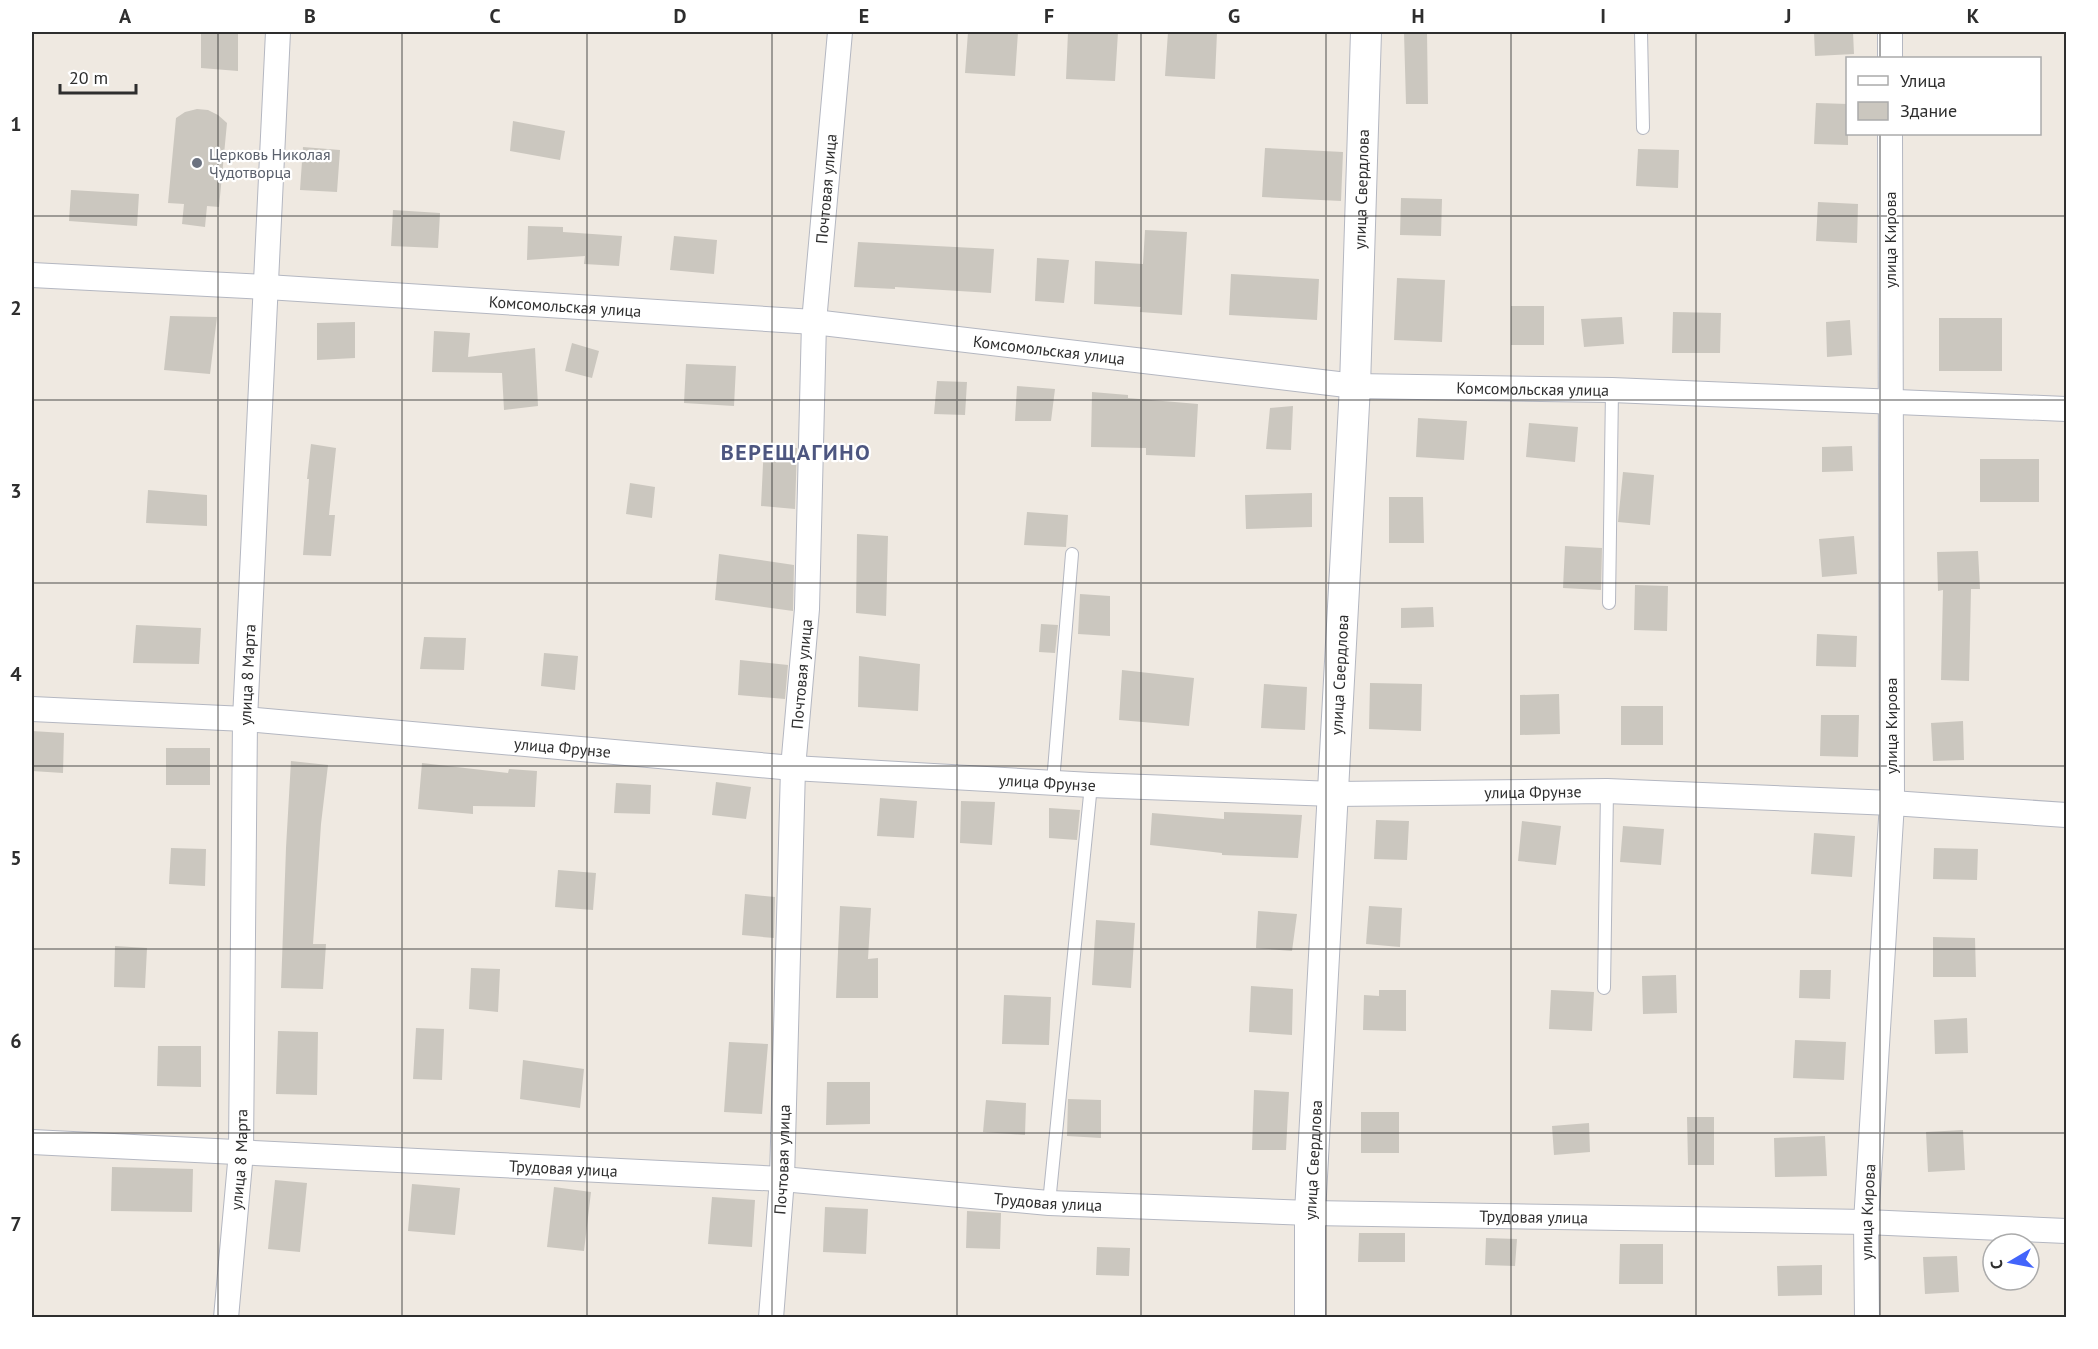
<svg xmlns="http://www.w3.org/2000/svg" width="2098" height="1349" font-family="'PT Sans',sans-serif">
	<rect width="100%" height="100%" fill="#efe9e1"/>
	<path fill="#cbc7bf" d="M201 32H238V71L201 68Z
		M968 32H1018L1015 76 965 73Z
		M1068 32H1118L1115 81 1066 79Z
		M1168 32H1217L1215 79 1165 76Z
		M1404 32H1427L1428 104H1406Z
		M1814 32H1853L1854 54 1815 56Z
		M1816 103 1848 104V145L1814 144Z
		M197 109 208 110 218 115 227 123 219 207 207 206 205 227 182 224 184 204 168 203 176 118 185 112Z
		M513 121 565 131 560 160 510 151Z
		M303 147 340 150 337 192 300 190Z
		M1265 148 1343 152 1341 201 1262 197Z
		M1638 149 1679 150 1678 188 1636 186Z
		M71 190 139 194 137 226 69 221Z
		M1401 198 1442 199 1441 236 1400 235Z
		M1818 202 1858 204 1857 243 1816 241Z
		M393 210 440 213 438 248 391 246Z
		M528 226 563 227V232L622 236 619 266 584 264 585 256 527 260Z
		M1145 230 1187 232 1182 315 1140 312 1141 307 1094 304 1095 261 1143 264Z
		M674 236 717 240 714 274 670 270Z
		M858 242 994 249 991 293 895 287V289L854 287Z
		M1037 258 1069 260 1064 303 1035 301Z
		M1231 274 1319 279 1317 320 1229 315Z
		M1397 278 1445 280 1442 342 1394 340Z
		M1511 306H1544V345H1511Z
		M1673 312 1721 313 1720 353H1672Z
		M170 316 217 317 210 374 164 370Z
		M1622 317 1624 344 1584 347 1581 319Z
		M1939 318H2002V371H1939Z
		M1850 320 1852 355 1827 357 1826 322Z
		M355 322V358L317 360V323Z
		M434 331 470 333 468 357 535 348 538 406 504 410 502 373 432 372Z
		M572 343 599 351 592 378 565 371Z
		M686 364 736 366 734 406 684 403Z
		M937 381 967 382 965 415 934 414Z
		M1017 386 1055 389 1051 421H1015Z
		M1092 392 1128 395V398L1198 404 1195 457 1146 455V448L1091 447Z
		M1293 406 1291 450 1266 449 1270 408Z
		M1418 418 1467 421 1464 460 1416 457Z
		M1529 423 1578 427 1575 462 1526 457Z
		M311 444 336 448 329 515H335L331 556 303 555 309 479H307Z
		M764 444 797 448 795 509 761 506Z
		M1852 446 1853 471 1822 472V447Z
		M1980 459H2039V502H1980Z
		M1623 472 1654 475 1650 525 1618 522Z
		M630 483 655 487 652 518 626 514Z
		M148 490 207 495V526L146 523Z
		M1312 493V527L1246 529 1245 495Z
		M1389 497H1423L1424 543H1389Z
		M1027 512 1068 515 1066 547 1024 545Z
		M857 534 888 536 886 616 856 613Z
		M1854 536 1857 574 1822 577 1819 539Z
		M1565 546 1602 548 1601 590 1563 588Z
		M1978 551 1980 589H1971L1969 681 1941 680 1943 590 1938 591 1937 552Z
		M719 554 794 565 793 611 715 600Z
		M1635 585 1668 586 1667 631 1634 630Z
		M1080 594 1110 596V636L1078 634Z
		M1433 607 1434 627 1401 628V608Z
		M1041 624 1058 625 1055 653 1039 652Z
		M136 625 201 628 199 664 133 663Z
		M1817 634 1857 636 1856 667 1816 666Z
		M424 637 466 638 464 670 420 669Z
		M544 653 578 656 575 690 541 686Z
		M859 656 920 664 918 711 858 707Z
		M740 660 788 665 785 699 738 695Z
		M1122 670 1194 678 1189 726 1119 720Z
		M1370 683 1422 684 1421 731 1369 729Z
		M1264 684 1307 687 1305 730 1261 728Z
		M1559 694 1560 734 1520 735V695Z
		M1621 706H1663V745H1621Z
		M1821 715H1859L1858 757 1820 756Z
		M1963 721 1964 760 1933 761 1931 723Z
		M32 731 64 733 63 773 32 771Z
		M166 748H210V785H166Z
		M291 761 328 765 321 824 313 944H326L323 989 281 988 286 848Z
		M422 763 508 773 509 769 537 771 535 807 473 806V814L418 809Z
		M716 782 751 787 746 819 712 815Z
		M616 783 651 785 650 814 614 813Z
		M880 798 917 801 914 838 877 836Z
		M961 801 995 802 992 845 960 843Z
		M1049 808 1080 810 1077 840 1049 838Z
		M1224 812 1302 815 1298 858 1222 855V853L1150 845 1152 813 1224 819Z
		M1376 820 1409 821 1407 860 1374 859Z
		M1522 821 1561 826 1556 865 1518 861Z
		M1623 826 1664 829 1661 865 1620 862Z
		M1814 833 1855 836 1852 877 1811 874Z
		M171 848 206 849 205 886 169 884Z
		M1934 848 1978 849 1977 880 1933 879Z
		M558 870 596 873 593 910 555 907Z
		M745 894 775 897 774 938 742 935Z
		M840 906 871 908 868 959 878 958V998H836Z
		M1369 906 1402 908 1400 947 1366 944Z
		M1258 911 1297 914 1292 951 1256 948Z
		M1096 920 1135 923 1131 988 1092 985Z
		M1933 937 1975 938 1976 977H1933Z
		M115 946 147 948 145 988 114 987Z
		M471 968 500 969 498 1012 469 1009Z
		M1800 970H1831L1830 999 1799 998Z
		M1676 975 1677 1013 1643 1014 1642 976Z
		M1251 986 1293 989 1292 1035 1249 1032Z
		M1379 990H1406V1031L1363 1030 1364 995 1379 996Z
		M1551 990 1594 992 1592 1031 1549 1029Z
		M1004 995 1051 997 1049 1045 1002 1044Z
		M1967 1018 1968 1053 1935 1054 1934 1020Z
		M416 1028 444 1029 442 1080 413 1079Z
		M278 1031 318 1032 317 1095 276 1094Z
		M1795 1040 1846 1042 1844 1080 1793 1078Z
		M729 1042 768 1044 762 1114 724 1112Z
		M158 1046H201V1087L157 1086Z
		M523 1060 584 1069 580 1108 520 1099Z
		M827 1082H870V1124L826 1125Z
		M1254 1090 1289 1092 1286 1150H1252Z
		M1068 1099 1101 1100V1138L1067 1136Z
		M986 1100 1026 1103 1025 1135 983 1132Z
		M1361 1112H1399V1153H1361Z
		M1687 1117H1714V1165H1688Z
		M1589 1123 1590 1152 1554 1155 1552 1126Z
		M1963 1130 1965 1170 1928 1172 1926 1132Z
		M1825 1136 1827 1176 1775 1177 1774 1138Z
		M112 1167 193 1169 192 1212 111 1211Z
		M275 1180 307 1183 300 1252 268 1249Z
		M412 1184 460 1188 455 1235 408 1231Z
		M554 1187 591 1192 584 1251 547 1247Z
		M712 1197 755 1200 752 1247 708 1244Z
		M825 1207 868 1209 866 1254 823 1252Z
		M967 1211 1001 1213 1000 1249 966 1248Z
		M1359 1233H1405V1262H1358Z
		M1486 1238 1517 1239 1515 1266 1485 1265Z
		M1620 1244H1663V1284H1619Z
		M1097 1247 1130 1248 1129 1276 1096 1275Z
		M1957 1256 1959 1292 1925 1294 1923 1257Z
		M1822 1265V1295L1778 1296 1777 1266Z"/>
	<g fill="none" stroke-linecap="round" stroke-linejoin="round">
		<g stroke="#b4b7c1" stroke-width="14">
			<path id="service" d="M1641 32 1643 128
				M1609 603 1612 390
				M1053 782 1072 554
				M1604 988 1607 791
				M1049 1203 1091 785"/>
		</g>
		<g stroke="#b4b7c1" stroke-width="26">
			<g id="minor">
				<path d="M1890 58V32"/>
				<path id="s1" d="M32 275 267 287 814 322 1355 386 1612 390 2066 409"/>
				<path id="s2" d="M32 709 245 719 793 768 1091 785 1334 794 1607 791 1892 803 2066 815"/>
				<path id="s3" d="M32 1142 782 1179 1049 1203 1310 1213 1866 1222 2066 1231"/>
				<path id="s4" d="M226 1318 241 1152 245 719 278 32"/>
				<path id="s5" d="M771 1318 782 1179 793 768 807 609 814 322 840 32"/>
				<path id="s6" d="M1867 1318 1866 1222 1892 803 1890 134"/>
			</g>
		</g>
		<g stroke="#b4b7c1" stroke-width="32">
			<g id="tertiary">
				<path id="s7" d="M1310 1318V1213L1355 386 1366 32"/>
			</g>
		</g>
		<use href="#service" stroke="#fff" stroke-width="12"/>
		<use href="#minor" stroke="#fff" stroke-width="24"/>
		<use href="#tertiary" stroke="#fff" stroke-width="30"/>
	</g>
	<path fill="none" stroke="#2e2e2e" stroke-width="1.5" stroke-opacity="0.55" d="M218 32V1318M402 32V1318M587 32V1318M772 32V1318M957 32V1318M1141 32V1318M1326 32V1318M1511 32V1318M1696 32V1318M1880 32V58M1880 134V1318M32 216H2066M32 400H2066M32 583H2066M32 766H2066M32 949H2066M32 1133H2066"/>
	<circle fill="#6b7280" stroke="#fff" stroke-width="2" cx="197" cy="163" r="6"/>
	<g text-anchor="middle" stroke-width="4.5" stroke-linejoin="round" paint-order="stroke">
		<g font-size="16" fill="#5b616d" stroke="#fff" text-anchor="start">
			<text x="209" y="160">Церковь Николая<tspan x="209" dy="18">Чудотворца</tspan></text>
		</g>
		<g font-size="16" fill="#2e2e2e" stroke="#fff">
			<text dy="6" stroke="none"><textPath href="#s5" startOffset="1131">Почтовая улица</textPath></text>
			<text dy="6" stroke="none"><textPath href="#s7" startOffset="1130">улица Свердлова</textPath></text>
			<text transform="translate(1890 240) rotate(-90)" y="6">улица Кирова</text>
			<text dy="6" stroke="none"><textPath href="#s1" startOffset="534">Комсомольская улица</textPath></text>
			<text dy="6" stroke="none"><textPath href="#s1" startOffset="1020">Комсомольская улица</textPath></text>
			<text dy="6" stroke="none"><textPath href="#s1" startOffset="1506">Комсомольская улица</textPath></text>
			<text dy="6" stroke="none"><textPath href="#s5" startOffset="645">Почтовая улица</textPath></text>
			<text dy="6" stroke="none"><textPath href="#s4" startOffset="644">улица 8 Марта</textPath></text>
			<text dy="6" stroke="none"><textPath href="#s7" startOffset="644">улица Свердлова</textPath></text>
			<text transform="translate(1891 726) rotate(-90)" y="6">улица Кирова</text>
			<text dy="6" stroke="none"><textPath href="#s2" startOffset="532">улица Фрунзе</textPath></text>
			<text dy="6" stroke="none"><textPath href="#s2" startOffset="1018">улица Фрунзе</textPath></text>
			<text dy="6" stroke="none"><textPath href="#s2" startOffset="1504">улица Фрунзе</textPath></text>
			<text dy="6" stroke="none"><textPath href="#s4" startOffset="159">улица 8 Марта</textPath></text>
			<text dy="6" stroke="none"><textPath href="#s5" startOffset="159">Почтовая улица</textPath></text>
			<text dy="6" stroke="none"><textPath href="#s7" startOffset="158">улица Свердлова</textPath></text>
			<text dy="6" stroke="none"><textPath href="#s3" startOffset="532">Трудовая улица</textPath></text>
			<text dy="6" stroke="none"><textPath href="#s3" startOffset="1018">Трудовая улица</textPath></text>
			<text dy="6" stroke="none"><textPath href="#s6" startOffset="106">улица Кирова</textPath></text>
			<text dy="6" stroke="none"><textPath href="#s3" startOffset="1504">Трудовая улица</textPath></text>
		</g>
		<g font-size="22" font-weight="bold" letter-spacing="1.5" fill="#4d5680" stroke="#fff">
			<text x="796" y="460">ВЕРЕЩАГИНО</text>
		</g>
	</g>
	<rect width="2098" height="1349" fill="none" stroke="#ffffff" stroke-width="66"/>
	<rect x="1846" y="57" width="195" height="78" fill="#ffffff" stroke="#ababab" stroke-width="1.5"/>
	<rect x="1858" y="76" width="30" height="9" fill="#ffffff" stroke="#ababab" stroke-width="1.5"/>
	<text x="1900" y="87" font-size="18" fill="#2e2e2e">Улица</text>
	<rect x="1858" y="102" width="30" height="18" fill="#cbc7bf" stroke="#ababab" stroke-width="1.5"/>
	<text x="1900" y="117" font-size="18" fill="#2e2e2e">Здание</text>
	<g transform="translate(2011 1262) rotate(260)"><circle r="28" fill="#ffffff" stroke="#ababab" stroke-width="1.5"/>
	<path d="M0-4.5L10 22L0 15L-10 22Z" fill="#4264fb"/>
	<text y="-9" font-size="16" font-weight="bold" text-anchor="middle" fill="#2e2e2e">С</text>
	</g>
	<path d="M60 84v9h76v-9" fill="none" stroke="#2e2e2e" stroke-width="3"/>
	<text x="69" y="84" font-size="18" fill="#2e2e2e" stroke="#ffffff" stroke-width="4.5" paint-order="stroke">20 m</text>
	<rect x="33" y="33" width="2032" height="1283" fill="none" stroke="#2e2e2e" stroke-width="2"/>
	<g font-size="20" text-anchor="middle" font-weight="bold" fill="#2e2e2e">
		<text x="125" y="23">A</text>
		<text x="310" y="23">B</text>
		<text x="495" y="23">C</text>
		<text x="680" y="23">D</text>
		<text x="864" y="23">E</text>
		<text x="1049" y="23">F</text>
		<text x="1234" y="23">G</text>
		<text x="1418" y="23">H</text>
		<text x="1603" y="23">I</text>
		<text x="1788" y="23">J</text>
		<text x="1973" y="23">K</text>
		<text x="16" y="131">1</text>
		<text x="16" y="315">2</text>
		<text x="16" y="498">3</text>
		<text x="16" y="681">4</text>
		<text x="16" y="865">5</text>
		<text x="16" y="1048">6</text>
		<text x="16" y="1231">7</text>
	</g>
</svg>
